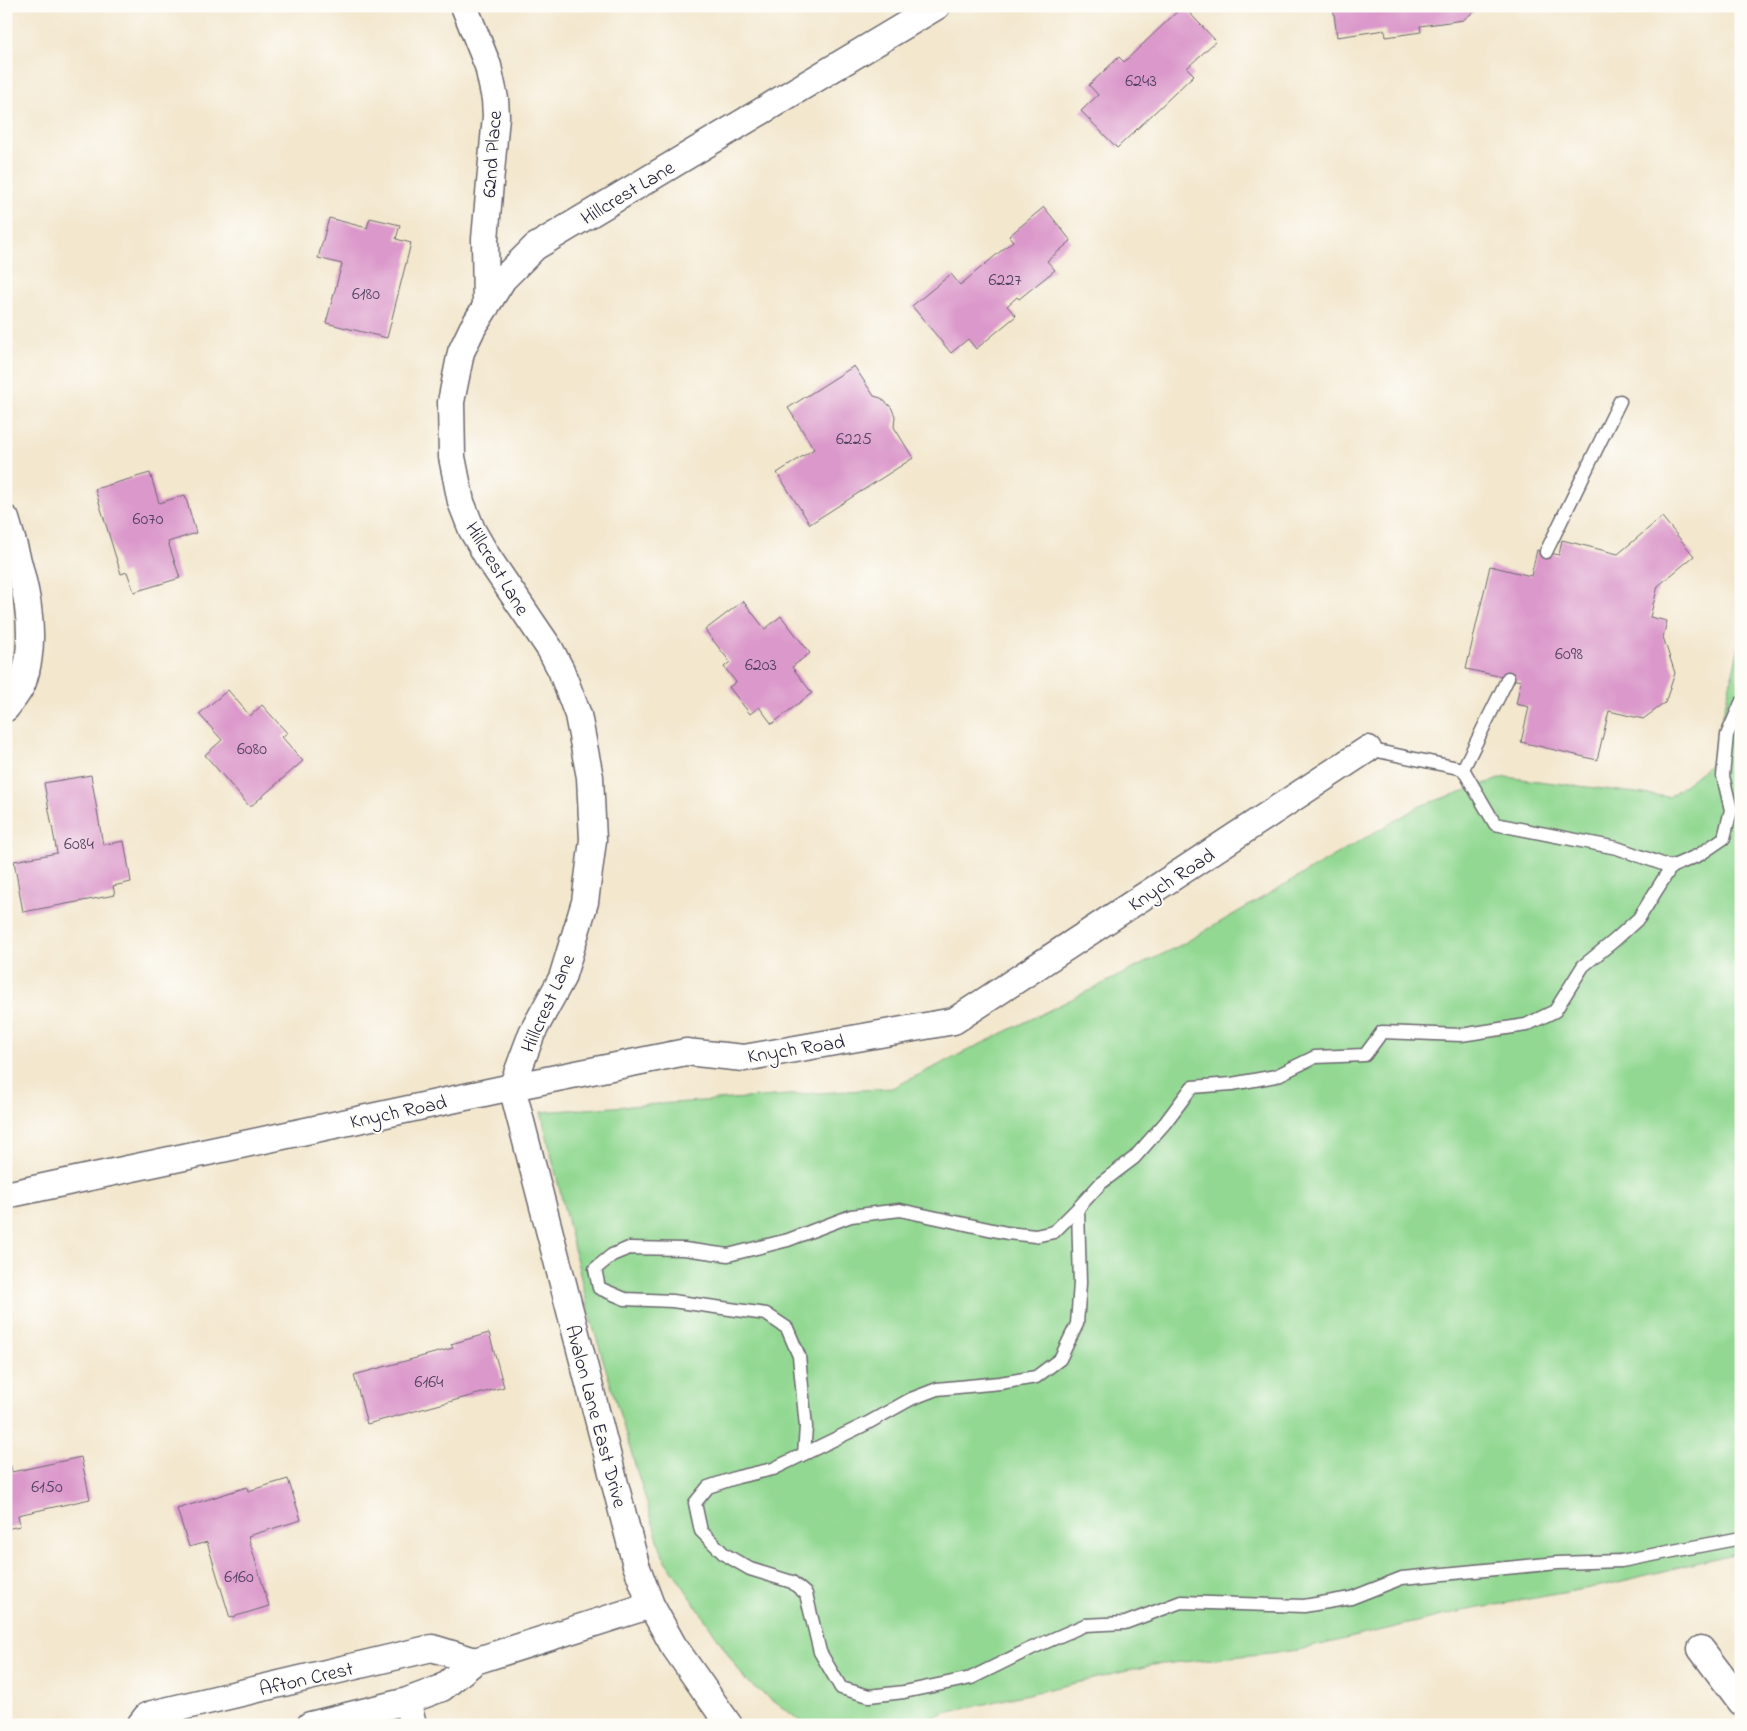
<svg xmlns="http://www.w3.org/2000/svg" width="1747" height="1731" font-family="'Indie Flower',sans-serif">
	<rect width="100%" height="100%" fill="#fdfcf7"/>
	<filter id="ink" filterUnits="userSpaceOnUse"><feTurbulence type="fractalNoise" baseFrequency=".02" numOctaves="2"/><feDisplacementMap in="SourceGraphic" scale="10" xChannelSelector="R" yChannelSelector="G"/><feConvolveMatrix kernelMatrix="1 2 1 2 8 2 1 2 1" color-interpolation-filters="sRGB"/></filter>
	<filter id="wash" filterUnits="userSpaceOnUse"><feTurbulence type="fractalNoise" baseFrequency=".0096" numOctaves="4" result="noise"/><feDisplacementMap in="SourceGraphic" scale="20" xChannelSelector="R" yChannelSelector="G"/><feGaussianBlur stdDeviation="1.12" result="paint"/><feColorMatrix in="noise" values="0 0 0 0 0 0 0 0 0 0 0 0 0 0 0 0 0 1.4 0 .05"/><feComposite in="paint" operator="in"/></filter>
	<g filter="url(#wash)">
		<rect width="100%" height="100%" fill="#f3e7ce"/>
		<path fill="#92d892" stroke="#5a7d66" d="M1741 639V1552L1606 1585 1463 1611 1299 1650 1153 1665 946 1713 914 1725H806L746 1681 663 1556 591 1320 541 1112 892 1088 1181 945 1420 806 1505 777 1669 797 1711 764Z"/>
		<g id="blocks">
			<path fill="#db99cb" d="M1183 6 1216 41 1187 68 1194 75 1117 148 1081 111 1098 95 1089 85 1119 57 1124 62Z
				M1333 6H1481L1463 20 1420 26 1421 32 1386 37 1385 30 1337 37Z
				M1044 207 1071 241 1047 261 1055 270 1019 299 1017 297 1007 306 1016 316 976 349 968 339 951 353 912 306 951 274 960 285 1013 241 1009 236Z
				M329 218 367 228 370 218 400 225 396 239 411 243 387 338 326 323 342 264 318 258Z
				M854 366 874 396 881 398 891 407 895 416 894 427 913 458 810 524 777 473 814 449 788 408Z
				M150 473 159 503 185 495 196 533 168 542 180 578 134 592 127 572 121 574 95 489Z
				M1662 517 1694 556 1658 586 1650 617 1667 621 1663 637 1675 673 1665 703 1643 719 1609 711 1597 760 1521 742 1529 707 1516 704 1521 681 1466 669 1490 566 1531 576 1537 550 1559 555 1562 540 1618 554Z
				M743 601 765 629 781 616 810 653 792 667 812 693 772 724 759 707 750 714 729 687 736 682 724 667 730 662 705 630Z
				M228 690 250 716 262 705 287 733 282 737 303 761 250 807 205 755 222 740 199 714Z
				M91 775 103 845 124 841 131 882 113 886 115 895 23 912 14 861 57 853 44 783Z
				M489 1333 504 1387 367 1424 354 1375 453 1348 451 1344Z
				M81 1457 90 1499 18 1515 20 1526 6 1529V1467L11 1466 12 1472Z
				M288 1479 301 1520 248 1536 269 1606 230 1618 207 1542 189 1547 177 1509 247 1487 248 1491Z"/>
		</g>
	</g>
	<g filter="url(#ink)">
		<use href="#blocks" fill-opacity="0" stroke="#6b676e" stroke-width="1"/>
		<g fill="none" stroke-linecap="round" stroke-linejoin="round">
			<g stroke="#6b676e" stroke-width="15">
				<path id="service" d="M1546 552 1620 401
					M1368 749 1463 769 1495 824 1617 848 1671 867 1699 855 1724 838 1731 810 1723 776 1727 735 1741 703
					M1463 769 1508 678
					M1078 1208 1101 1183 1134 1158 1165 1123 1192 1087 1232 1084 1276 1076 1315 1057 1365 1055 1382 1032 1461 1035 1526 1025 1555 1011 1583 966 1615 940 1639 918 1671 867
					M804 1454 806 1427 799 1356 787 1328 766 1314 672 1301 625 1299 599 1288 595 1269 612 1255 629 1248 684 1249 728 1255 788 1240 851 1216 900 1210 1007 1233 1035 1236 1054 1232 1078 1208 1080 1283 1077 1324 1060 1359 1036 1377 1000 1383 937 1389 911 1399 866 1424 773 1469 738 1477 708 1487 695 1503 701 1531 724 1554 750 1569 792 1582 806 1594 820 1652 841 1688 869 1696 904 1692 971 1678 1030 1649 1085 1625 1125 1623 1181 1602 1304 1606 1351 1598 1402 1578 1558 1563 1621 1561 1741 1538"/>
			</g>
			<g stroke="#6b676e" stroke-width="29">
				<path id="minor" d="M464 6 488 66 495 99 496 116 485 239 486 307
					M6 519C21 570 41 629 23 682 20 691 12 700 6 708
					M512 1087 532 1033 562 978 585 902 593 840 590 777 578 715 561 670 550 649 487 556 472 530 461 502 452 457 451 402 461 352 472 329 503 279 535 247 937 6
					M512 1087 636 1565 651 1605 673 1645 729 1725
					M6 1195 512 1087 686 1052 744 1058 954 1021 1368 749
					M1701 1649 1741 1702
					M407 1701 413 1725
					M140 1725 147 1716 152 1714 432 1648 475 1661
					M310 1725 407 1701 442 1688 475 1661 651 1605"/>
			</g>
			<use href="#service" stroke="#fff" stroke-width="12"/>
			<use href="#minor" stroke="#fff" stroke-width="26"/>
		</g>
	</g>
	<g text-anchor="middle" stroke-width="4" stroke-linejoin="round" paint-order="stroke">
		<g font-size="18" fill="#50405f">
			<text x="1141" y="86">6243</text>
			<text x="1005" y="285">6227</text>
			<text x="366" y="299">6180</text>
			<text x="854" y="444">6225</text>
			<text x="148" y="524">6070</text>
			<text x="1569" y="659">6098</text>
			<text x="761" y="670">6203</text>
			<text x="252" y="754">6080</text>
			<text x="79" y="849">6084</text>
			<text x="429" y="1387">6164</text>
			<text x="47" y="1492">6150</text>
			<text x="239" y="1582">6160</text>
		</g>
		<g font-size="20" fill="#22223b" stroke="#fdfcf7">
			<text transform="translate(491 154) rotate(-86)" y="7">62nd Place</text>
			<text transform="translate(627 192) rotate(-31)" y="7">Hillcrest Lane</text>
			<text transform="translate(498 568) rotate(59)" y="7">Hillcrest Lane</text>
			<text transform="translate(1171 879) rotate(-33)" y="7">Knych Road</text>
			<text transform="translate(547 1003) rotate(-66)" y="7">Hillcrest Lane</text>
			<text transform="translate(796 1048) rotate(-9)" y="7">Knych Road</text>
			<text transform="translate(398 1111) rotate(-12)" y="7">Knych Road</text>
			<text transform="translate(597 1416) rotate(75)" y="7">Avalon Lane East Drive</text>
			<text transform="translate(306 1678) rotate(-13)" y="7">Afton Crest</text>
		</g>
	</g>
	<rect width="1747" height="1731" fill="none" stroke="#fdfcf7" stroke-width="25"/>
</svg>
